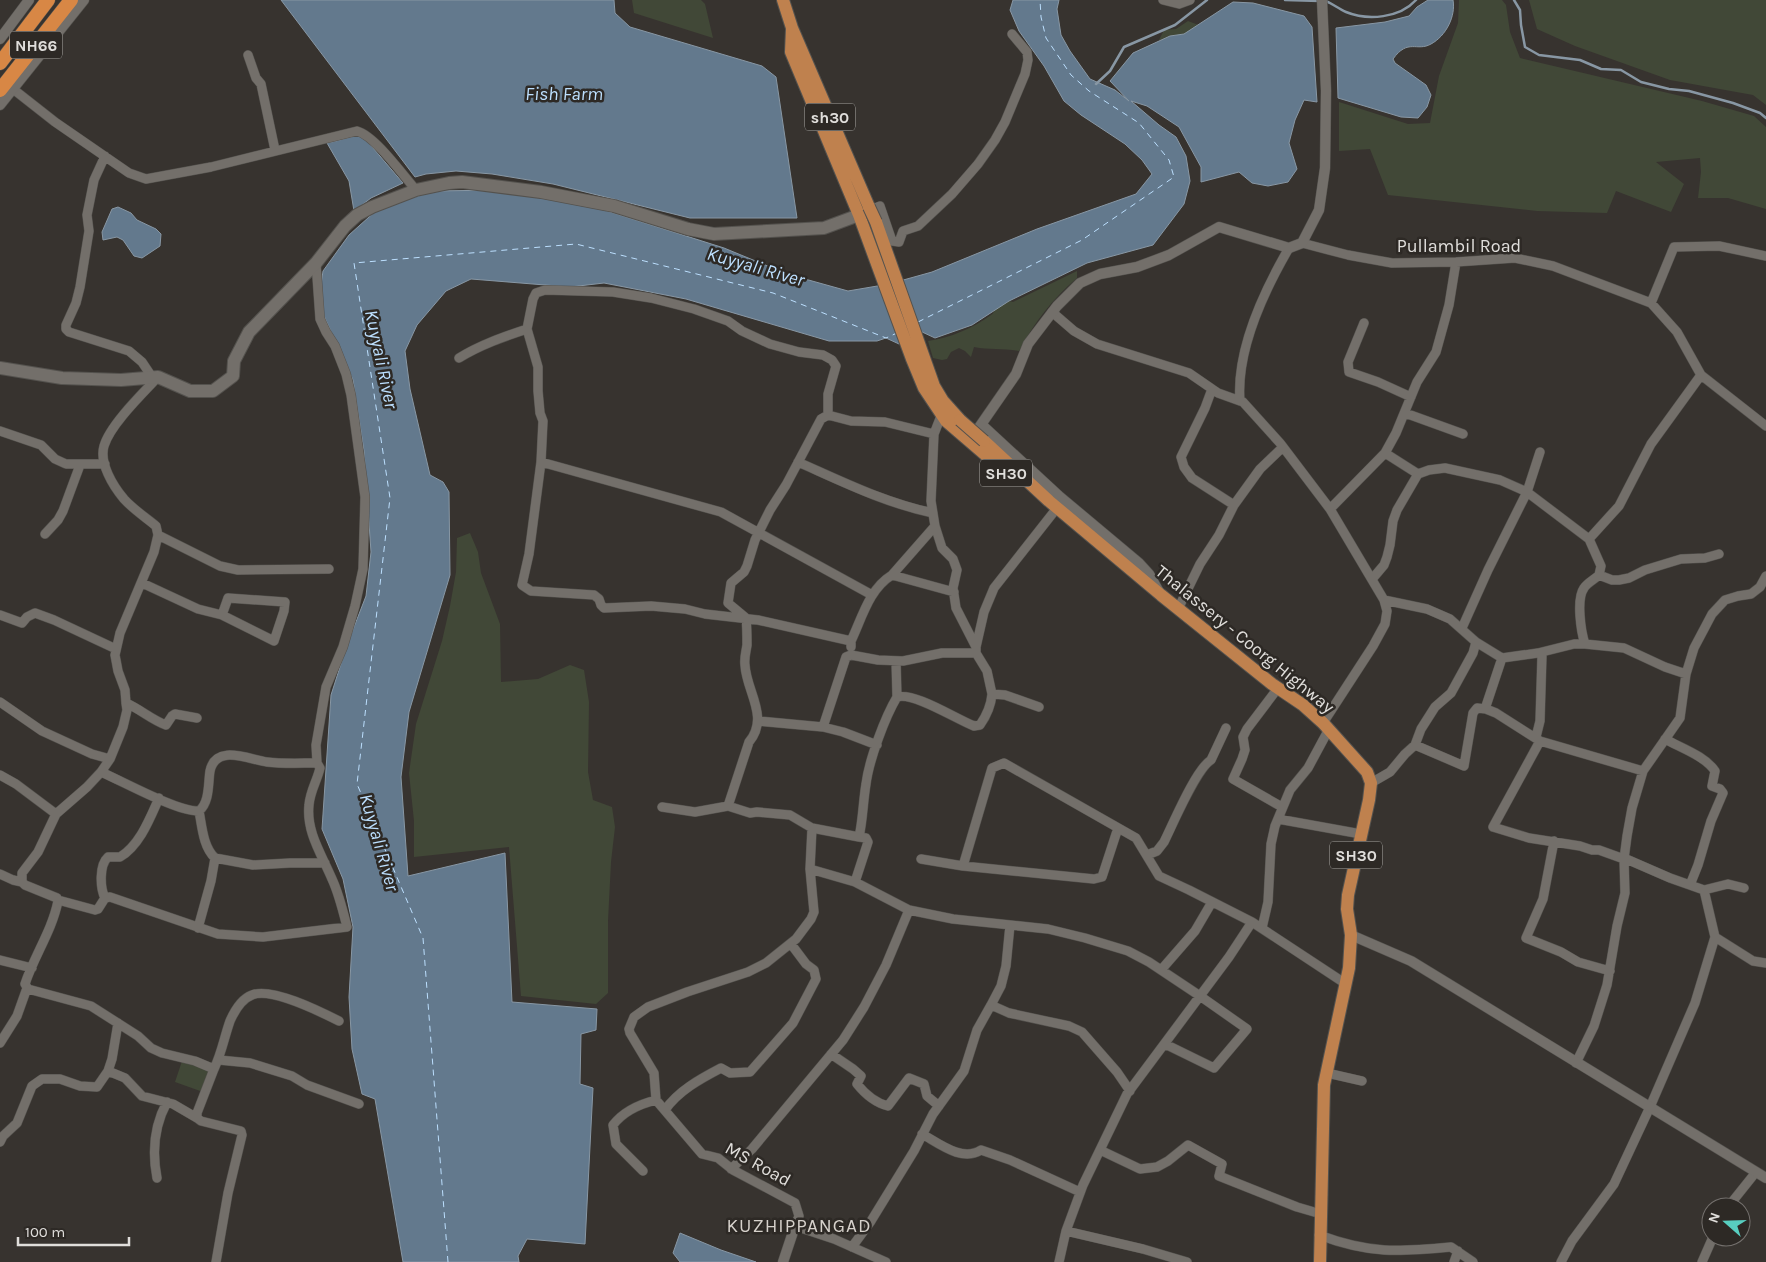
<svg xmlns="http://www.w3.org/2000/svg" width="1766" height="1262" font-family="Karla,sans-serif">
	<rect width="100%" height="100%" fill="#37332f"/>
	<path fill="#414837" d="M632 0H701L705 4 713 38 634 13Z
		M1459 0H1502L1506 5 1510 32 1520 58 1702 101 1754 116 1766 127V209L1728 198H1698L1701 172 1700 158 1656 162 1684 184 1671 212 1616 191 1607 213 1537 211 1388 195 1370 149 1339 151V102L1408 124 1430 123 1439 76 1458 23Z
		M1529 0H1766V105L1753 95 1670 80 1575 46 1537 29Z
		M1188 21 1209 29 1176 45 1159 40 1164 30 1176 29Z
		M1077 271V278C1053 298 1034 323 1019 351 1003 348 989 350 974 347L971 357 965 351 959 348 951 352 947 359 942 360 933 358 928 341C950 338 973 328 991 315 993 314 994 311 995 309 999 306 1005 303 1009 301L1013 302Z
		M470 533 478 552 481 573 500 624 501 682 538 679 570 665 584 670 589 702 588 772 593 800 612 807 615 827 611 862 608 921V993L596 1004 521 996 509 847 414 857V821L409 773 416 724 442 641 450 606 456 572 457 538Z
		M182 1061 211 1070 203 1092 175 1082Z"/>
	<path fill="#63798d" stroke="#8897a4" d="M281 0H614L615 13 630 27 762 66 776 77 797 218H690L553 184 492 174 456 171 426 174 415 177Z
		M1013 0H1059L1057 9 1061 35 1070 51 1090 79 1115 90 1129 101 1110 81 1133 53 1170 36 1184 34 1233 2 1253 3 1304 16 1312 27 1317 102 1304 100 1295 120 1289 143 1297 169 1288 182 1268 186 1252 183 1239 172 1201 182V167L1179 127 1147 106 1131 101 1159 125 1176 137 1186 156 1190 181 1184 204 1153 245 1087 263 1009 301 972 325 935 338 920 331 899 344 886 338 877 341H829L686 299 604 283 570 287 471 279 446 291 417 325 405 351 410 389 430 475 443 482 449 492 450 575 409 712 401 777 408 876 505 853 512 1002 597 1009 596 1030 581 1034 580 1084 593 1088 585 1244 527 1239 518 1256 519 1262H403L375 1099 362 1094 352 1049 349 997 353 927 343 879 322 829 331 695 347 645 366 596 371 552 364 451 353 380 324 316 320 292 323 271 349 235 379 208 434 191 498 190 579 202 724 248 787 274 848 291 889 284 932 272 1037 229 1136 194 1152 174 1142 160 1125 144 1081 115 1064 101 1044 66 1019 31 1010 10Z
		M1428 0H1453C1456 16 1446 36 1431 44 1417 52 1408 38 1393 59L1395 63 1426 85 1431 95 1427 107 1418 118 1401 117 1338 98 1336 28 1385 22 1409 16 1417 7Z
		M362 135 403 183 371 198 354 211 349 181 327 143C339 141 350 136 362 135Z
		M118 207 131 213 137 220 156 229 161 234 160 246 142 258 134 256 123 240 117 237 103 240 102 232 112 209Z
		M680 1233 721 1250 756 1262H680L673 1253Z"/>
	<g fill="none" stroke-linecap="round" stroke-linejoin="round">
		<path stroke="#8897a4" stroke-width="2.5" d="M1285 0 1320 1
			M1514 0 1520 10 1521 25 1525 47 1539 55 1580 60 1601 69 1621 70 1641 82 1669 89 1689 91 1733 103 1760 113 1766 118
			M1326 1C1333 4 1339 9 1346 12 1368 21 1400 18 1416 0
			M1096 84 1110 71 1124 47 1175 25 1207 0"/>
		<path stroke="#bcdffe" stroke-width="1" stroke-dasharray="6 5" stroke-linecap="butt" d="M918 322 1082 240 1174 177 1169 160 1139 123 1089 91 1071 75 1046 38 1041 17 1040 0
			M448 1262 423 938 357 784 390 498 354 263 576 244 773 293 886 338 897 333"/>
		<g stroke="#54524e" stroke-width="10">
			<path id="minor" d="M1163 0 1179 4 1190 0
				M248 55 256 78 261 84 275 150
				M13 89 55 122 129 173 146 179 211 167 357 131C375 136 402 174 416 190
				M105 156 94 180 87 215 89 231 80 287 76 303 66 325V329L69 332 129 351 142 362 152 377
				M866 212 880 206 892 241 899 242 903 231 918 226 952 194 978 164 995 140 1005 122 1025 74 1028 60 1027 52 1012 34
				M1302 243 1348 255 1392 263 1456 262 1515 258 1553 266 1651 303 1677 332 1701 375 1766 426
				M1651 303 1674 247 1719 246 1766 256
				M1052 312 1074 331 1097 344 1189 373 1218 393 1243 402 1280 443 1330 509 1384 600 1427 609 1450 619 1476 642 1473 653 1451 693 1435 707 1421 729 1415 745
				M1364 323 1348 362 1349 372 1378 382 1411 397
				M459 358C480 345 503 337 527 329
				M158 377C142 394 110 425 104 446 99 463 113 486 124 499 133 509 145 517 156 526L158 535 154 552 120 633 115 655 118 671 125 690 126 703 127 710 123 727 110 759 101 772 87 787 56 814 38 852 22 873V882L25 885 57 898 58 901C52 931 34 956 25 984L28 989 91 1006 138 1036 151 1048 162 1053 195 1061 214 1069 197 1113V1118L201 1121 241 1131 242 1135 228 1193 216 1262
				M1212 389 1205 408 1181 457 1184 467 1192 478 1234 505
				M1240 401C1236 350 1264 291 1289 248
				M1405 413 1463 434
				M828 415V394L836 366 832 360 823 355 799 352 770 344 742 331 728 321 694 309 651 298 613 292 545 290 536 293 533 299 527 329 538 367V391L540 413 543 421 541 462 529 554 522 585 531 591 594 595 599 599 601 605 604 608 651 606 685 609 705 614 758 620 851 641
				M941 416 934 434 931 501 935 526 942 548 953 559 957 570 953 588 956 608 976 647V653L987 671 992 694 1005 695 1039 707
				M0 431 41 445 55 459 66 464H105
				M1385 453 1418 474
				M541 462 721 512 872 595
				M798 462C841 481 885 503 933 513
				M1330 509 1385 453 1396 433 1417 382 1436 352 1449 305 1456 262
				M45 534 58 520 63 511 80 465
				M158 535 220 566 238 570 329 569
				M1589 539 1619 506 1651 444 1701 375
				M892 575 954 592
				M1599 575 1612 580H1619L1629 578 1645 570 1681 559 1705 558 1719 554
				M1373 578 1384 565 1387 557 1390 545 1393 521 1397 510 1418 474 1429 470 1445 468 1500 480 1527 492 1589 539 1601 566 1599 575C1595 579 1587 583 1584 588 1576 599 1581 632 1585 644L1624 648 1665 667 1686 674
				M142 583 198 609 222 615 274 641 284 611 285 602 228 598 222 615
				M1178 609 1200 564 1219 535 1234 505 1260 469 1283 447
				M0 615 22 623 27 617 35 613 54 620 116 649
				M1462 628 1488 570 1527 492 1540 452
				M1476 642 1502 658 1538 653 1542 655 1540 721 1536 737
				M851 647V641C862 618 869 589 892 575L935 526
				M976 647 984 612 994 588 1053 513
				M1538 653 1574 644H1585
				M896 661 897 697
				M1278 688 1247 729 1243 737 1245 750 1242 759 1233 779 1282 807
				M0 702 42 731 92 754 110 759
				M126 703C140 709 152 720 166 725L172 716 175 714 197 718
				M1485 709 1502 658
				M758 721 823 727 846 657 851 655 878 660 903 661 942 653H976
				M1323 723 1373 646 1385 624 1387 611 1384 600
				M823 727 843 732 877 745
				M1665 739C1681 748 1705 756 1715 771L1712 786 1720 789 1723 793 1711 821 1698 865 1690 885
				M1540 741 1493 827 1529 838 1580 846 1592 850H1599L1624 859
				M101 772C124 782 178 812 199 811 210 802 208 783 210 771 216 743 250 760 267 762 283 764 301 763 317 763
				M0 775 16 784 56 814
				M1371 783 1390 772 1405 754 1415 745 1464 766 1473 713 1477 708 1486 709 1496 713 1540 741 1643 771
				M662 807 695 812 728 806
				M199 811C202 826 203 847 215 858L253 865 290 863H325
				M1278 819 1361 834
				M859 837 812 828 790 815 757 812 750 813 728 806 749 742C770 717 746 691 745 665 744 658 746 652 747 645 747 636 747 627 746 618L728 603 731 583 744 572 747 566 755 540 770 510 786 485 821 419 828 415 851 421 885 422 934 434
				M1554 841 1543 899 1526 938 1561 952 1578 962 1610 971
				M1147 855 1157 851 1164 842C1173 824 1196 769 1211 760L1226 728
				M1624 858 1670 878 1704 890 1728 884 1744 888
				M921 859 963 866 992 768 1004 763 1136 838 1159 876 1189 890 1252 922
				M963 866 1094 879 1102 877 1118 828
				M810 869 855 882 909 910 953 919 1048 929 1085 938 1128 951 1149 962 1200 996 1247 1029 1214 1068 1165 1044
				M0 874 13 880 22 882
				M855 882 868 842 866 838 859 837C863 819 863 802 866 784 869 760 885 717 897 697 914 692 956 719 974 726L980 725C987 715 991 706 992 694
				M105 898C100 888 99 865 108 857H120C140 845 150 818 159 798
				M58 900 95 910 98 909 105 898 110 897 218 934 263 937 347 927C343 911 339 894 332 879 322 855 306 832 309 805 310 791 317 781 320 768L317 763 316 745 326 687 343 647 355 606 363 569 365 497 351 395 346 374 335 346 326 332 320 319 316 263
				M198 928 211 881 215 858
				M1262 928 1268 902 1271 844 1275 826 1290 790 1308 768 1329 729
				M1715 937 1753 961 1766 963
				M0 960 32 968
				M1161 970 1195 931 1212 902
				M991 1005 1001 986 1006 966 1010 925
				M0 1043 17 1016 27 988
				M831 1054 853 1069 861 1076 857 1084C865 1094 876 1103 888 1106L909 1078 924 1084 927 1096 939 1106
				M219 1060 250 1063 292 1076 307 1085 359 1104
				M1576 1063 1594 1026 1607 985 1617 926 1625 893 1624 859 1627 836 1632 808 1643 771 1680 718 1686 674 1694 648 1712 614 1725 600 1738 596 1751 594 1760 587 1766 576
				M214 1069C222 1052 224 1038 230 1021 234 1012 241 999 252 995 271 987 319 1011 339 1021
				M108 1071 112 1059 118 1023
				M1327 1073 1362 1081
				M656 1100 654 1073 630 1033 629 1029 634 1017 648 1007 687 992 748 972 766 963 796 939 811 919 814 912 810 869 812 828
				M665 1110C678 1091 700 1079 721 1068L730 1073 750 1072 793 1023 816 979 814 970 806 964 791 944
				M922 1134C940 1144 962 1162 981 1150L1010 1160 1080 1192
				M0 1142 3 1136 17 1123 32 1086 42 1079H60L80 1086 97 1087 108 1071 125 1078 142 1096 173 1104 197 1118
				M1100 1150 1140 1169 1157 1167 1168 1161 1188 1145 1222 1164 1219 1176 1297 1207 1321 1214
				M731 1169 752 1149 843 1040 864 1007 886 965 909 910
				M643 1171 616 1144 613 1125C623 1112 640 1104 656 1100L702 1154 718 1158 733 1170 795 1203 799 1216 795 1226 834 1239 886 1262
				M157 1178C152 1152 154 1126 167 1102
				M1728 1207 1756 1172
				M1066 1231 1083 1185 1127 1094 1229 957 1252 922 1346 984
				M1319 1235C1370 1254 1398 1252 1451 1247L1473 1262
				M852 1247 871 1221 914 1151 933 1114 964 1071 977 1030 991 1005 1009 1013 1069 1026 1082 1032 1117 1072 1130 1091
				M1059 1262 1066 1231 1143 1249 1187 1262
				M1454 1262 1458 1251
				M1561 1262 1572 1241 1614 1184 1650 1107 1695 1003 1715 937 1704 890
				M1702 1262 1713 1237"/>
		</g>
		<g stroke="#54524e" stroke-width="11">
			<path id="tertiary" d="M0 39 29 0
				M0 105 84 0
				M982 425 1059 496 1139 563 1149 574 1159 592
				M971 439 1016 374 1028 344 1057 306 1080 283 1100 274 1137 267 1169 255 1219 227 1289 248 1302 243 1319 210 1325 168 1326 91 1322 0
				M1351 935 1411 961 1766 1178
				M783 1262 795 1226"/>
		</g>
		<g stroke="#54524e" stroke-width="14">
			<path id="secondary" d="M0 368 62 378 121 380 158 377 190 391H213L233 376 234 361 249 332 316 263 345 226 357 215 372 207 416 190 449 183 462 182 541 192 614 206 688 229 714 234 824 228 859 215"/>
		</g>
		<g stroke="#54524e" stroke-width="14">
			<path id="primary" d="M783 0 792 28 869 207
				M792 28 791 52 859 215 912 359 924 388 946 421 1010 476
				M876 222 934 386 943 401 960 420
				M984 441 1049 501 1161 595 1272 684 1303 705 1323 723 1367 772 1371 783 1369 800 1348 895 1347 909 1351 935 1349 968 1324 1085 1320 1262"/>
		</g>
		<g stroke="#54524e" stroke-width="15">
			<path id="trunk" d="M0 63 48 0
				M0 90 71 0"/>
		</g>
		<use href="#minor" stroke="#736f6a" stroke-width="9"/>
		<use href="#tertiary" stroke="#736f6a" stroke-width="10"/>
		<use href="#secondary" stroke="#736f6a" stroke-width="12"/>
		<use href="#primary" stroke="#bf814e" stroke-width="12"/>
		<use href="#trunk" stroke="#d88745" stroke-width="14"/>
		<g stroke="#54524e" stroke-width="14" stroke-linecap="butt">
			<path id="primary-bridge" d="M869 207 876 222
				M960 420 984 441"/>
		</g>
		<use href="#primary-bridge" stroke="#bf814e" stroke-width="12"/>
	</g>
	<g text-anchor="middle" stroke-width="5" stroke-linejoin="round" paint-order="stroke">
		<g fill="#2d2925" stroke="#aaa8a4" stroke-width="1">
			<rect x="10" y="31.5" width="52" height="27" rx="4"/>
			<rect x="805" y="103.5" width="50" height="27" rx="4"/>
			<rect x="980" y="459.5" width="52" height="27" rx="4"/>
			<rect x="1330" y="841.5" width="52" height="27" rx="4"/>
		</g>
		<g font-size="16" font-weight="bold" fill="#e0dedb">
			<text x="36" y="51">NH66</text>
			<text x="830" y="123">sh30</text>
			<text x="1006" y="479">SH30</text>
			<text x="1356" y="861">SH30</text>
		</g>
		<g font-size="18" fill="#e0dedb" stroke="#2d2925">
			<text x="1459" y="252">Pullambil Road</text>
			<text transform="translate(1245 639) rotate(39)" y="6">Thalassery - Coorg Highway</text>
			<text transform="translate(758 1164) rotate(29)" y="6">MS Road</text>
		</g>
		<g font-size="19" font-style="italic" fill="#bcdffe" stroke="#2d2925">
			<text x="564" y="100">Fish Farm</text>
			<text transform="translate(756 266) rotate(16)" y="7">Kuyyali River</text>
			<text transform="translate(382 359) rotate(78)" y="7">Kuyyali River</text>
			<text transform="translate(380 842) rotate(74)" y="7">Kuyyali River</text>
		</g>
		<g font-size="19" letter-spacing="1" fill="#d6d1cb" stroke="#2d2925">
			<text x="799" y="1232">KUZHIPPANGAD</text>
		</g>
	</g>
	<g transform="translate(1726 1222) rotate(290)"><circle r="24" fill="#2d2925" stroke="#75716e"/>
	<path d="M0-4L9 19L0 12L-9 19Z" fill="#58cec0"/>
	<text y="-8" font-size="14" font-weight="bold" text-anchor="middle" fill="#e0dedb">N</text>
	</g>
	<path d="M18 1237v8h111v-8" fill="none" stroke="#e0dedb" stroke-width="2.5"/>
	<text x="25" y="1237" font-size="15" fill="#e0dedb" stroke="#2d2925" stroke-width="4" paint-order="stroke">100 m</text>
</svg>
